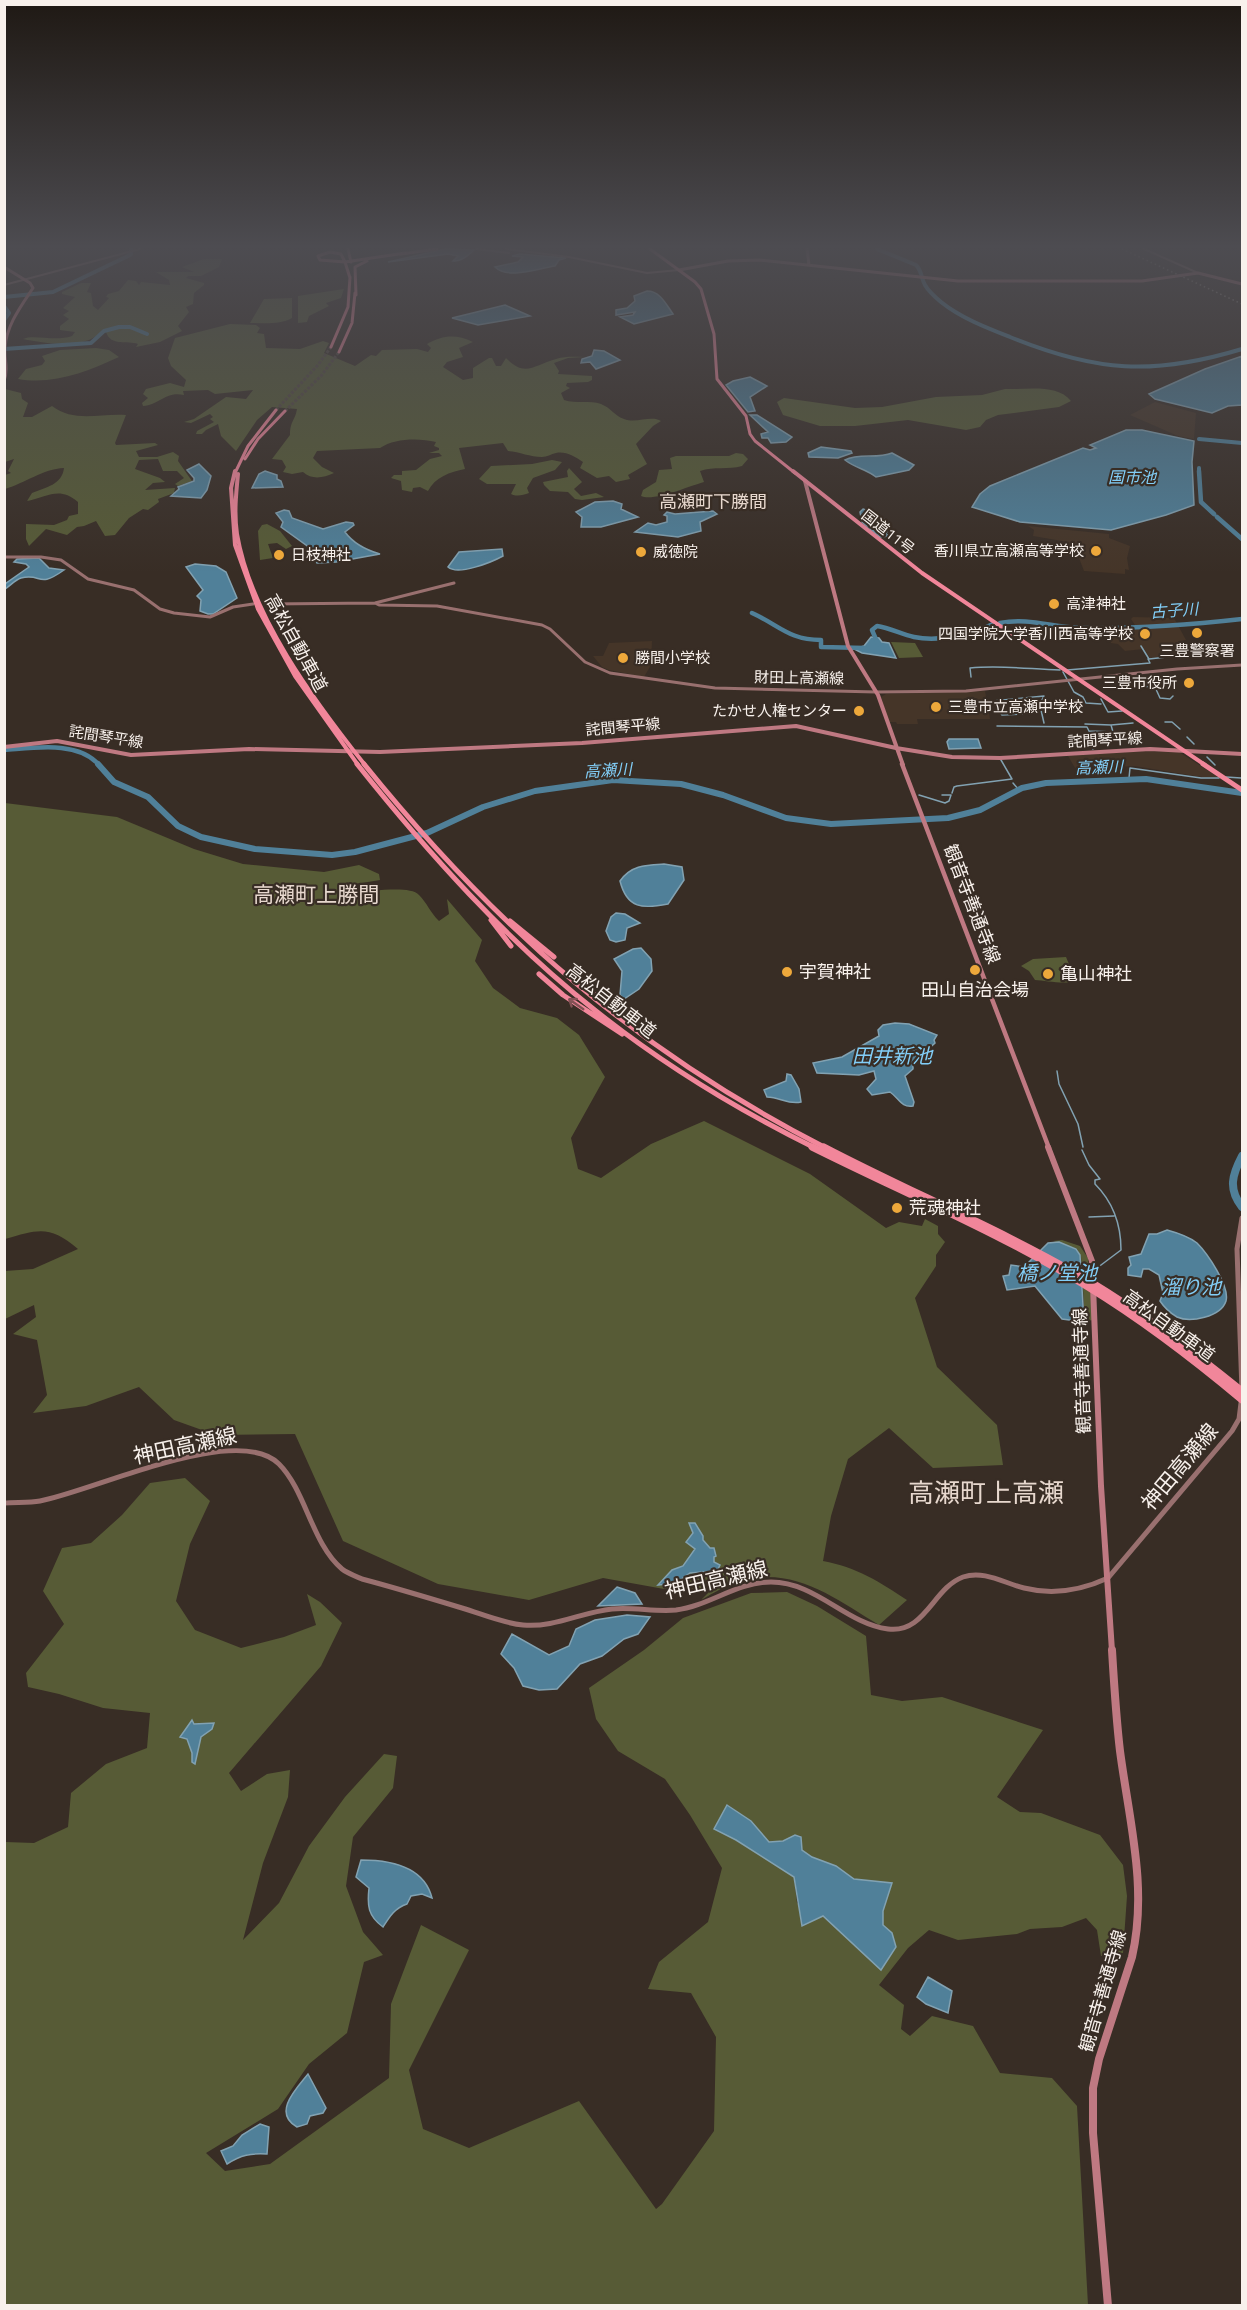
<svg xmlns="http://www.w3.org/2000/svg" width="1247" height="2310" font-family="'Titillium Web','Noto Sans JP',sans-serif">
	<rect width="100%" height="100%" fill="#382d25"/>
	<path fill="#453528" d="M1155 402 1196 413 1194 439 1178 436 1130 415Z
		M1028 526 1109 534V538L1130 546 1127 558 1129 570 1125 569V574L1084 571 1079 558 1062 555 1068 542 1033 536 1034 530Z
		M1133 617 1174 618 1186 640 1181 641 1188 649 1181 653 1183 655 1150 658 1144 649 1125 651 1118 644 1111 643 1105 629 1137 628 1131 619Z
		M652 641 651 665 644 677 609 670 602 667 593 656H603L609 643Z
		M985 691 990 719H917L918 724H897L896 722H889L881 697 886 694Z
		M1143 751 1179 752 1218 777H1202L1134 766 1114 767 1109 762 1089 764 1091 767 1075 768 1068 756Z"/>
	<path fill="#575b36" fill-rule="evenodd" d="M204 259H222L219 267 201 276H188L186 278 204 283V285L194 293 193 304 186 307 189 312 178 326 182 331 160 342 136 347 138 344C127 340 111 347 106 332 99 332 96 337 89 340 69 347 43 343 23 339 34 334 55 342 72 336L75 332 60 330V326L69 319 63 315 69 311 63 308 75 297 62 294V292L81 283H91L87 292 91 293 93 306 98 310 109 298 106 297 108 294 119 291 128 280 136 281 139 285 141 282 170 285 169 280 156 272H194L182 267Z
		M344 289 341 298 326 303 329 306 309 316 307 322 298 323V296Z
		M292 298V318C280 325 264 323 250 323L264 299Z
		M230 324 256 325 260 328 257 333 264 334 266 348 300 349 323 341 329 343 324 353 355 366 371 355 376 356 382 350 417 349 428 352 431 348 427 344C443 335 456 334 473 342L459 348 463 357 447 362 443 367 463 380 473 378V368L489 358H492L496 366H501L506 358C525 378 534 365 556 359 566 356 575 357 585 357L568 358 554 363 559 371 558 374 592 376V380L588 382 567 383 566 386 570 388 561 393 564 400C576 404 590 400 601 404 611 408 615 416 624 419 636 424 651 415 661 421L653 426 636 444 647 464 628 475 630 479 616 482 609 476 597 478 580 468 583 462C575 457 566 451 556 453 551 454 547 457 542 457 530 457 520 452 508 451L503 443 459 448 465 469C450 472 435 477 428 491L420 487 413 488 412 492 402 490 401 481 391 478 394 475H402V471L416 470 430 459 442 456 439 453H429L439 450V448L434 446 436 442C419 438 395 438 380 448L317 451 313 458 322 467 334 473C323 478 312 480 303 472L292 474 283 472 286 467 282 460 272 459 290 435C290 421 295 421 297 409L272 407 257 420 236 451 221 436 218 424 206 430 202 434H196L197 431 214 422 210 419 213 417 210 414 191 423 184 422 194 419 226 397 246 399 253 390 215 394 208 390 183 391 184 395C165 391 160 405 143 406L142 403 148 398 143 394 146 389 170 383 184 387 186 380 171 366 168 358 175 338Z
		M96 348 109 350 119 357C86 372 54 385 18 379L26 369 42 365 45 361 42 356 60 350Z
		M5 389 21 393 22 399 28 403 23 417H32L52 406C74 423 100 413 126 415L115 443 116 445 155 443 158 445 136 451 139 457H157L173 452 179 456 178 461 192 481 178 486 175 484 184 478 177 471H163L158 459 139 460 135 469 160 478 165 482 153 483 145 490 175 488 174 493 158 499 159 502 148 510 143 509 129 518 115 535 105 536 96 521 84 526 77 527 67 535 46 529 29 546 26 539V524L54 525 67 520 69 516 78 514V502C59 486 48 497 27 501L32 493C46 487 62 485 64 468 43 469 25 483 5 489V475L11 473 8 471 14 459 5 462Z
		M1005 389C1025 390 1057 383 1071 401L1059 407 998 415 986 420 980 427 966 430 908 420 855 426H820L783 415 777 402 784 398 855 408 882 407 936 397 982 395Z
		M736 453 743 454 748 459 742 466C728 470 714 466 700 471L704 482C689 486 653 502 641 496L643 490 656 482 659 470 672 469 670 458 676 456H729Z
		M552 460 562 462 555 470 533 478 527 488 529 493C523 495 517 497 511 494L516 484H487L479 479 491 466 532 464Z
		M569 468 582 482 574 489 581 496 596 493 604 497 582 500 575 499 568 492 550 491 544 485 543 482 568 477 567 471Z
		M267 524 280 531 292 546 286 549 277 543 268 544 273 558 260 560 258 531 262 525Z
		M891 642 915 643 923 657 899 658Z
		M5 803 117 817 194 849 243 864 324 872 359 865 379 874 380 880 356 884 355 892C370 892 410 885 419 895 427 903 430 912 439 921L449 914 447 899 482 940 475 961 493 988 520 1008 557 1018 579 1035 605 1077 571 1138 578 1169 601 1178 651 1144 704 1121 810 1174 886 1228 899 1222 922 1226 925 1219 938 1226V1234L945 1242 936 1255V1266L915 1298 937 1367 997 1425 1003 1465 933 1468 889 1428 848 1459 831 1516 823 1561C856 1567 880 1582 907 1600L879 1625C836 1599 796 1567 743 1580 729 1583 714 1593 701 1600L713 1588 664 1589 603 1578 529 1600 438 1584 343 1541 295 1434 216 1435 174 1420 139 1387 86 1406 33 1413 47 1395 37 1340 13 1334 36 1317 34 1305 5 1319V1271L33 1269 78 1249C50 1225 39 1229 5 1239Z
		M1066 957 1071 969 1085 976C1075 987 1049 981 1035 980L1029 971 1021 966 1033 959Z
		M1062 1240 1080 1246 1088 1258 1093 1320 1085 1321 1081 1257 1077 1249 1053 1241Z
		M185 1478 210 1501 190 1544 176 1601 195 1630 241 1648 284 1637 316 1625 307 1594 320 1602 342 1623 321 1666 229 1773 241 1791 267 1774 290 1770 288 1797 263 1863 243 1940 279 1903 309 1846 345 1797 384 1754 397 1756 393 1788 353 1837 346 1886 363 1932 383 1955 364 1962 347 2033 309 2064 278 2109 206 2153 225 2171 270 2164 389 2078 391 2004 421 1925 469 1950 409 2070 423 2129 469 2148 579 2101 656 2209 662 2204 714 2131 716 2037 691 1993 648 1989 659 1962 708 1922 722 1868 690 1815 665 1779 618 1751 596 1719 589 1688 644 1650 683 1618 751 1593 787 1592 817 1606 866 1636 871 1695 902 1701 942 1697 1043 1730 997 1797 1020 1812 1041 1813 1100 1835 1123 1865 1127 1896 1123 1953 1101 1956 1097 1930 1086 1918 1062 1927 1030 1929 1017 1934 958 1940 929 1930 908 1948 879 1985 904 2005 901 2029 910 2036 932 2016 973 2026 1000 2073 1052 2078 1077 2106 1088 2305 5 2306V1842L34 1843 68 1827 71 1793 106 1764 147 1748 150 1713 103 1708 59 1694 28 1687 26 1673 64 1624 43 1591 62 1548 91 1543 122 1515 150 1483ZM728 1805 751 1821 769 1842 783 1841 795 1835 801 1836 802 1850 812 1857 836 1866 854 1879 891 1883 883 1911V1925L892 1933 881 1970 823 1915 797 1903 794 1877 736 1840 714 1829Z"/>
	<path fill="#508099" stroke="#82a2b2" stroke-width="1.5" d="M445 249 474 250C469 255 461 262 453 261L458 256 448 254 388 262Z
		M520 254 566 258 559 260 555 266C539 268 508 280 495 267L518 262 523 257 512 256Z
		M647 291C660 291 666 304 673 314L634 324 620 317 633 315 635 312 616 315V310L627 308 635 301 634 296Z
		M505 305 530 316 478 325 452 318Z
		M594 350 604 351 620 360 596 369 590 362 581 363 582 359 592 356Z
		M1242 356V405L1228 406 1212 413 1155 399 1149 394 1205 369Z
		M750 377 767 386 750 397 755 411 748 412 726 385 733 381Z
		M750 415H757L792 437 786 442 771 443 768 438H762L761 434 768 432Z
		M1126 430H1142L1194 441 1192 462 1194 505 1166 515 1111 530 1020 522 972 507 980 494 990 486 1083 448 1090 450 1096 448 1090 445Z
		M821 447 851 451 852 453 838 458 809 457 808 453Z
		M892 453 914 465 909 470 876 477C866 469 855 468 845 460 859 453 877 459 892 453Z
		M199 464 211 476 207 490 201 498 171 496 179 489 178 487 194 481V478L187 470Z
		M265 471 277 475V479L281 481 283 487 252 488 259 474Z
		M613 501 622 504 621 509 638 517 601 527H581L582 517 576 512 595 502Z
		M863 509 877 514 890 524 886 534 889 536 880 537 862 522 860 512Z
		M284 510 289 511 292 518 323 529 346 522 353 523 354 525 345 532C353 543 366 550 380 554L336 562 317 563 310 548 281 527 283 522 276 513Z
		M713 511 717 514 700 522 701 531 678 537 635 532 648 523 656 525 667 522V516L664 515 667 512 675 514Z
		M502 549 503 556C492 562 458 576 448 567L459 552Z
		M39 558 49 568 64 570C37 589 43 573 21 578 15 580 10 586 5 589V584L29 567 26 564 14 562 17 559Z
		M195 564 216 566 226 572 237 598 213 614H208L200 611 201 600 197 596 203 590 186 567Z
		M871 637 879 638 882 642 889 643 896 658 862 653 854 649 864 646Z
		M949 739H978L981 748 949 749 947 742Z
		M664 864 682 867 684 880 668 904C643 909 627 909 620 881 631 865 646 865 664 864Z
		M616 913 625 914 640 923 627 928 625 940 616 942 610 940 606 931 611 917Z
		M641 948 651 959 652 971 639 989 624 999 620 995 622 971 614 959 633 949Z
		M895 1023 909 1024 937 1035 934 1040 935 1043 913 1063V1069L905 1076 914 1102 913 1106C901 1108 899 1098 890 1092L872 1095 867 1089 876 1079 874 1071 859 1075 817 1073 813 1063 842 1057 879 1036 878 1030 883 1025Z
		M787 1074 791 1075 799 1089 801 1102C788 1105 780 1097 767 1097L764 1090 786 1081Z
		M1167 1230C1178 1233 1188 1236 1197 1243 1207 1253 1230 1286 1226 1301 1221 1317 1190 1323 1177 1317 1170 1313 1164 1307 1160 1301L1163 1293 1159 1275 1149 1269H1143L1141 1277 1128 1275V1268L1131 1265 1129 1257 1141 1254 1149 1234H1157Z
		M1059 1242 1076 1249 1080 1255 1084 1322 1062 1319 1035 1286 1007 1290 1003 1276 1009 1275 1011 1265 1024 1267 1048 1243Z
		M689 1523H695L703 1536V1540L710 1548H714L716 1556 714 1557V1562L720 1565 717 1571 690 1573 676 1583 658 1585 672 1570 683 1566 695 1549 686 1542 693 1533Z
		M617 1587 635 1593 642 1604 598 1606Z
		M627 1615 650 1617 638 1634 624 1639 602 1656 580 1664 557 1689 539 1690 523 1686 514 1668 501 1654 512 1634 549 1655 569 1646 576 1629 595 1620Z
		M192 1720 194 1724 214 1723 212 1729 201 1737 195 1764 192 1762V1753L187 1739 180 1737Z
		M727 1805 751 1821 769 1842 783 1841 795 1835 801 1837 802 1850 812 1857 836 1866 854 1879 892 1883 883 1911V1925L892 1933 896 1947 881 1970 823 1916 802 1926 794 1877 736 1840 714 1829Z
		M361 1860C390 1860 424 1866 432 1898L422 1894 411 1896 407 1904C395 1908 390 1916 383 1927 368 1916 367 1906 369 1888L356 1877Z
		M928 1977 952 1991 948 2013 926 2004 917 1997Z
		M308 2074 326 2108 323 2113 310 2116 307 2124 297 2127C272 2113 296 2089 308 2074Z
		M260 2124 269 2127 267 2154C251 2153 241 2155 227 2164L221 2151 233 2146 242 2135Z"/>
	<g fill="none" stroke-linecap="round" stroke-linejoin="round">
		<path stroke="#82a2b2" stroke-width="1.5" d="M1141 646 1149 659 1167 657
			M1067 670 1150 663 1148 659
			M1063 672 1074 692 1083 697 1086 703 1101 704
			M971 677 970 668C1001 665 1029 669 1060 670
			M1128 678 1136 685
			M1138 686 1155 687 1160 698 1170 699 1173 696
			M1101 699 1108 712 1122 711
			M1041 710 1044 723
			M1022 714 1002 715 993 701 1044 696 1038 707
			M1165 722H1172L1180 729
			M1085 724 1111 725
			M997 726 1087 727 1089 731
			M1187 737 1194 744
			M1093 749 1089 731 1113 732 1111 725 1133 723
			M1207 757 1215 765
			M1226 777 1241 778
			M1129 778 1130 768 1201 778H1219
			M1013 783 1019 790
			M952 793 954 787 957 786 1012 779 1001 760
			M919 795 945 803 949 801 951 795H942
			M1057 1071 1059 1084 1078 1124 1083 1147
			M1082 1150 1089 1165 1100 1179 1095 1180V1184C1113 1202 1121 1224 1121 1250L1097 1268
			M1089 1217 1114 1216"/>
		<path stroke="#508099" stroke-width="4" d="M877 249 916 265C922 271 921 278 925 285 929 292 935 297 941 302 961 318 987 328 1010 337 1096 372 1153 376 1242 349
			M4 297 53 292 128 256 131 254V249
			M4 306 9 313 4 320
			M4 349 91 343 104 331 119 327H130L147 334
			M1199 439 1242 443
			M1199 468V473"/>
		<path stroke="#508099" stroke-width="4.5" d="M1199 471 1201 502 1214 514
			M1217 517 1242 539
			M752 613C779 625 789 640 821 640V647L865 648
			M1000 623C1031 617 1052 628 1082 628 1135 629 1189 625 1242 619
			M878 644 872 630 877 626C890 628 901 634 914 637 938 642 971 635 993 624
			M4 750C33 748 78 740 99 765"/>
		<path stroke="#508099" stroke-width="6" d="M98 764 114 782 148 797 178 826 201 837 255 849 332 855 355 852 427 833 483 807 535 791 613 780 681 784 723 795 786 818 831 824 948 818 980 810 1022 788 1046 783 1146 779 1242 793"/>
		<path stroke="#508099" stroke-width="8" d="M1242 1156C1232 1175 1228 1189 1242 1207"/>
		<path stroke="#554a43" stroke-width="3" stroke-dasharray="3 1.5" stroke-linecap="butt" d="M276 410 318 365 331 347
			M285 411 321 376 339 352"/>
		<path stroke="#99706f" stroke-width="2" d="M476 249 509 253
			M506 249 569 257 647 273 679 270
			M1144 249 1198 273
			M4 285 140 249"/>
		<path stroke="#99706f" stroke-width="3" d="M4 557H41L61 560 88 579 134 590 160 609 174 613 210 617 233 607 253 604
			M375 603 379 605 437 606 542 625 550 629 585 662 610 673 715 688 876 692 966 691 1177 669 1242 665
			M268 604 375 603 454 583"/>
		<path stroke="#99706f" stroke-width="5" d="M1242 1218 1237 1249 1242 1391
			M4 1503C16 1502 29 1503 40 1501 94 1491 237 1422 279 1464 306 1491 312 1544 342 1569 347 1573 355 1576 362 1579 396 1588 429 1598 462 1608 482 1614 502 1623 523 1625 554 1628 582 1612 612 1609 634 1607 655 1612 676 1610 709 1606 737 1582 771 1582 816 1582 845 1623 888 1629 925 1634 933 1588 963 1577 984 1570 1004 1583 1024 1588 1052 1595 1082 1590 1108 1578L1232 1431 1239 1419 1242 1395"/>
		<path stroke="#bf7982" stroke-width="3" d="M807 249 809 265
			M4 267 30 283 33 288C21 306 6 326 5 348 4 361 9 369 4 381
			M679 270 728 261 759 260 958 281H1142L1198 273 1242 284"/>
		<path stroke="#bf7982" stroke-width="4" d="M805 481 848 646 878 695 903 765
			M4 747 57 741 131 755 249 749 380 752 582 743 796 726 896 748 952 757 1000 758 1150 749 1242 754"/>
		<path stroke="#bf7982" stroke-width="4.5" d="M902 764 1049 1148"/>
		<path stroke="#bf7982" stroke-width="6" d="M1048 1147 1092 1261 1101 1486 1112 1651"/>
		<path stroke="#bf7982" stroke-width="8" d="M1108 2306 1093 2133V2088L1099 2059 1132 1957C1148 1888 1129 1820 1120 1751 1116 1717 1114 1683 1112 1650"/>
		<path stroke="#f1869a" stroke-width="3" d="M348 249 351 262
			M650 249 695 282 701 289 714 334 717 379 746 416 750 434 755 441 795 473
			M330 252 341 254 345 262 320 260 318 256Z
			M401 254 437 249
			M345 262 350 278
			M345 262 405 253
			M356 295 355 267 367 261
			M331 347 348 307 350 277
			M339 352 352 323 355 293
			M245 459 258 439 285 411
			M235 473 248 446 276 410"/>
		<path stroke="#f1869a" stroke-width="4" d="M235 471 231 488 235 545 258 609 295 676 358 765
			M793 471 922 573 1205 765
			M238 474C236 494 234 514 237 534 251 616 314 701 365 765"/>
		<path stroke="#f1869a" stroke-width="5" d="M357 764C428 853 506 940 596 1011 664 1065 738 1110 815 1148
			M364 764C497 929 637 1051 826 1148
			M1203 764 1242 790
			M491 920 511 946
			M510 921 554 957
			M539 974 563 995 622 1034
			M587 988 613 1011"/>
		<path stroke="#f1869a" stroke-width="7" d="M812 1147C904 1193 1000 1233 1088 1287 1142 1320 1193 1359 1242 1400
			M824 1147C912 1193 1005 1231 1091 1282 1144 1314 1194 1352 1242 1391"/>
		<path stroke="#9a918a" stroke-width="1.5" stroke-dasharray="1.5 3" stroke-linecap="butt" d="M1122 249 1242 304"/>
	</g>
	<defs><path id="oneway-shaft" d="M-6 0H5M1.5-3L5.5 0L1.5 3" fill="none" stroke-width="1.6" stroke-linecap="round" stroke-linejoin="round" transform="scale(1.5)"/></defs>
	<use stroke="#825154" href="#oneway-shaft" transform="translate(576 1004) rotate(-145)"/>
	<linearGradient id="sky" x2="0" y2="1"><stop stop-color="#1f1914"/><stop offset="0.43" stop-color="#4d4c51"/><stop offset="1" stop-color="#4d4c51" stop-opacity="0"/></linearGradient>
	<rect width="1247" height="573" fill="url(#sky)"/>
	<g fill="#eda83b" stroke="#382d25" stroke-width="2">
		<circle cx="1096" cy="551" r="6"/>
		<circle cx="641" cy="552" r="6"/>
		<circle cx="279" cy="555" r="6"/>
		<circle cx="1054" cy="604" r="6"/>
		<circle cx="1197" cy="633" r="6"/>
		<circle cx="1145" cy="634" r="6"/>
		<circle cx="623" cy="658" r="6"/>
		<circle cx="1189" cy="683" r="6"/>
		<circle cx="936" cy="707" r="6"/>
		<circle cx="859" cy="711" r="6"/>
		<circle cx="975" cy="970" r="6"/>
		<circle cx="787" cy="972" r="6"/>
		<circle cx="1048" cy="974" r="6"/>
		<circle cx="897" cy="1208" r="6"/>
	</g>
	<g text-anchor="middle" stroke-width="4.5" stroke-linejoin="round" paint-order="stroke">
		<g font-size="15" fill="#f8f1ec" stroke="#382d25">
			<text transform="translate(888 532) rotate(38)" y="5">国道11号</text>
			<text transform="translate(799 678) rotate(1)" y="5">財田上高瀬線</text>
			<text transform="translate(623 727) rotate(-5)" y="5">詫間琴平線</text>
			<text transform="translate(106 737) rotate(9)" y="5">詫間琴平線</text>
			<text transform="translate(1105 740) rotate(-3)" y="5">詫間琴平線</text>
		</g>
		<g font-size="15" fill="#f8f1ec" stroke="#382d25" text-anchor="start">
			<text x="1084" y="556" text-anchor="end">香川県立高瀬高等学校</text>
			<text x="653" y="557">威徳院</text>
			<text x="291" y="560">日枝神社</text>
			<text x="1066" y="609">高津神社</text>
			<text x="1133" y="639" text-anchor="end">四国学院大学香川西高等学校</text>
			<text x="1197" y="656" text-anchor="middle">三豊警察署</text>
			<text x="635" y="663">勝間小学校</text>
			<text x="1177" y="688" text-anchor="end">三豊市役所</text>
			<text x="948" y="712">三豊市立高瀬中学校</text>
			<text x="847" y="716" text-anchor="end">たかせ人権センター</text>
		</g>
		<g font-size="16" font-style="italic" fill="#82cef7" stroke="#382d25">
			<text x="1132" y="483">国市池</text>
			<text transform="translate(1174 610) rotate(-4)" y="6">古子川</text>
			<text transform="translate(1099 767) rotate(-2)" y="6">高瀬川</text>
			<text transform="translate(608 770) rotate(-3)" y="6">高瀬川</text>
		</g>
		<g font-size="18" fill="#e7d8ce" stroke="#382d25">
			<text x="713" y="508">高瀬町下勝間</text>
		</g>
		<g font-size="18" fill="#f8f1ec" stroke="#382d25">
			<text transform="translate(296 643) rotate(61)" y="6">高松自動車道</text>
			<text transform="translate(972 904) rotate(69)" y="6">観音寺善通寺線</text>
			<text transform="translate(611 1001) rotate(38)" y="6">高松自動車道</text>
			<text transform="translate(1169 1326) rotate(36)" y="6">高松自動車道</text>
			<text transform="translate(1082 1371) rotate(-92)" y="6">観音寺善通寺線</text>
			<text transform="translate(1103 1991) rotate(-74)" y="6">観音寺善通寺線</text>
		</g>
		<g font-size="18" fill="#f8f1ec" stroke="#382d25" text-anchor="start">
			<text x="799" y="978">宇賀神社</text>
			<text x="1060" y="980">亀山神社</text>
			<text x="975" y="996" text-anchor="middle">田山自治会場</text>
			<text x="909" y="1214">荒魂神社</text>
		</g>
		<g font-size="20" font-style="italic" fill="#82cef7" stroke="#382d25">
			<text x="892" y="1063">田井新池</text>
			<text x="1057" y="1280">橋ノ堂池</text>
			<text x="1191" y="1294">溜り池</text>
		</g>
		<g font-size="21" fill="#e7d8ce" stroke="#382d25">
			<text x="316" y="902">高瀬町上勝間</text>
		</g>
		<g font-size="21" fill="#f8f1ec" stroke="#382d25">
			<text transform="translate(185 1446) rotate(-12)" y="7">神田高瀬線</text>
			<text transform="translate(1180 1467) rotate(-50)" y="7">神田高瀬線</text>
			<text transform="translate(716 1580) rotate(-13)" y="7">神田高瀬線</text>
		</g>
		<g font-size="26" fill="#e7d8ce" stroke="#382d25">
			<text x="986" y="1502">高瀬町上高瀬</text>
		</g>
	</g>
	<rect width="1247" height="2310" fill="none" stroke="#f8f1ec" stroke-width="12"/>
</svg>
